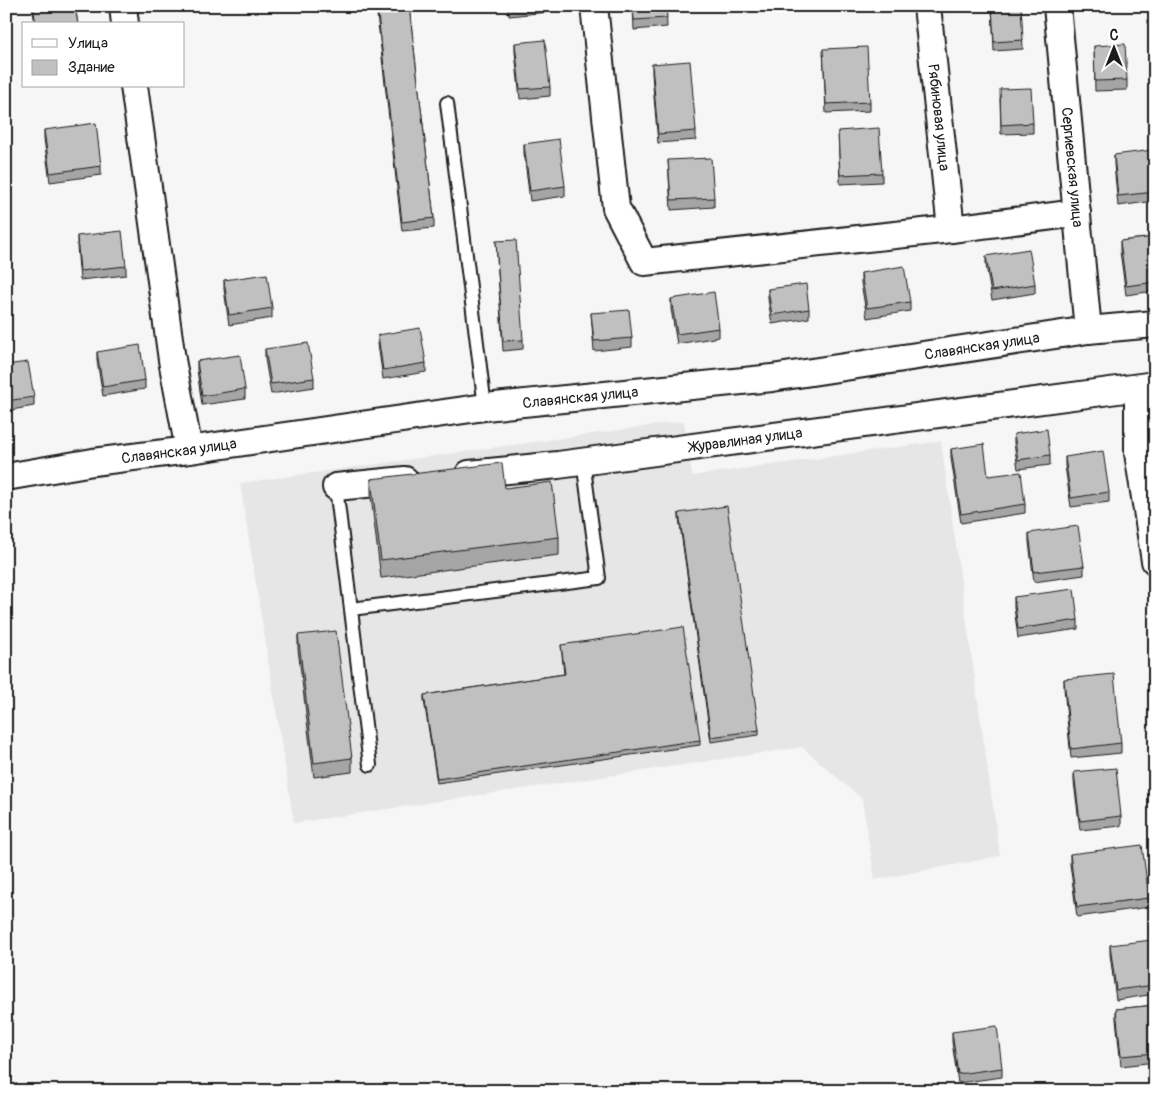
<svg xmlns="http://www.w3.org/2000/svg" width="1161" height="1097" font-family="Pangolin,sans-serif">
	<rect width="100%" height="100%" fill="#f6f6f6"/>
	<filter id="ink" filterUnits="userSpaceOnUse"><feTurbulence type="fractalNoise" baseFrequency=".02" numOctaves="2"/><feDisplacementMap in="SourceGraphic" scale="10" xChannelSelector="R" yChannelSelector="G"/><feConvolveMatrix kernelMatrix="1 2 1 2 8 2 1 2 1" color-interpolation-filters="sRGB"/></filter>
	<g filter="url(#ink)">
		<path fill="#e6e6e6" d="M684 421 692 476 941 441 1000 856 875 880 862 799 802 747 294 823 240 483Z"/>
		<g fill="none" stroke-linecap="round" stroke-linejoin="round">
			<g stroke="#1c1c1c" stroke-width="16">
				<path id="service" d="M447 103 485 407
					M336 487 370 765
					M351 609 599 578 583 461"/>
			</g>
			<g stroke="#1c1c1c" stroke-width="30">
				<g id="minor">
					<path d="M123 6 125 24"/>
					<path d="M594 6 616 208 644 262 951 229 1077 213"/>
					<path id="s1" d="M927 6 951 229"/>
					<path id="s2" d="M1057 6 1088 330"/>
					<path d="M134 86 172 360 189 450"/>
					<path d="M1138 388V453L1155 561"/>
					<path id="s3" d="M469 474 558 465 1155 385"/>
					<path id="s4" d="M6 477 93 462 189 450 485 407 772 378 1088 330 1155 324"/>
					<path d="M336 487 405 480"/>
				</g>
			</g>
			<use href="#service" stroke="#fff" stroke-width="12"/>
			<use href="#minor" stroke="#fff" stroke-width="26"/>
		</g>
		<path fill="#a5a5a5" stroke="#1c1c1c" d="M32 6H75L78 24H35Z
			M376 6H409L434 218V228L402 231Z
			M508 6H548V12L509 16Z
			M633 6H666L667 27 634 30Z
			M814 6H858L814 11Z
			M992 6H1021L1023 49 994 51Z
			M515 43 550 87V96L520 99 515 52Z
			M1094 46 1127 80V90L1095 91Z
			M823 49 870 102V111L826 113Z
			M652 64 696 131V140L658 143 652 74Z
			M1000 98 1033 123V133L1001 134Z
			M44 130 101 166V175L50 182 44 139Z
			M838 131 882 173V182L840 184Z
			M524 144 565 186V196L530 201 524 153Z
			M1114 155 1155 164V201L1118 206 1114 164Z
			M668 160 714 198V207L671 210Z
			M6 214 10 238V247L6 248Z
			M77 236 126 266V275L80 280 77 246Z
			M1155 237V291L1126 295 1120 251V241Z
			M496 241 523 340V349L503 351Z
			M986 256 1035 284V293L992 300 986 265Z
			M861 273 910 302V311L867 318 861 283Z
			M224 280 272 308V318L229 325 224 289Z
			M768 289 809 309V318L772 324 768 299Z
			M671 299 719 328V337L677 344 671 309Z
			M591 313 632 338V347L594 351Z
			M378 335 426 363V372L383 379 378 344Z
			M265 349 314 378V387L271 394 265 359Z
			M97 352 145 380V389L103 396 97 361Z
			M197 361 245 389V399L202 405 197 370Z
			M6 365 34 397V406L6 411Z
			M1014 434 1050 455V465L1018 469 1014 443Z
			M951 449 1025 504V513L961 523 951 458Z
			M1065 457 1109 492V502L1071 507 1065 466Z
			M371 479 505 488 559 537V555L381 578 371 497Z
			M679 513 759 730V735L711 742 679 518Z
			M1029 533 1084 566V575L1034 582 1029 542Z
			M1014 597 1078 620V629L1018 638 1014 607Z
			M298 635 352 758V772L314 777 298 649Z
			M561 645 700 740V745L437 783 424 700V695L564 674Z
			M1064 679 1121 743V753L1071 758 1064 688Z
			M1074 772 1121 816V826L1080 830 1074 782Z
			M1070 854 1149 898V907L1077 917 1070 864Z
			M1110 945 1155 958V994L1116 1000 1110 954Z
			M1155 1005V1062L1121 1066 1116 1019V1009Z
			M952 1032 1002 1068V1077L958 1083 952 1042Z"/>
		<path fill="#c0c0c0" stroke="#1c1c1c" d="M33 6H75L78 24H36Z
			M377 6H409L434 218 402 222Z
			M633 6H666L667 18 634 20Z
			M992 6H1021L1023 40 994 42Z
			M545 40 550 87 520 89 515 43Z
			M1125 44 1127 80 1095 81 1094 46Z
			M867 47 870 102 826 104 823 49Z
			M690 61 696 131 658 134 652 64Z
			M1031 88 1033 123 1001 125 1000 89Z
			M96 123 101 166 50 173 44 130Z
			M879 128 882 173 840 175 838 131Z
			M559 139 565 186 530 191 524 144Z
			M1153 150 1155 164V192L1118 196 1114 155Z
			M711 158 714 198 671 200 668 160Z
			M6 214 10 238 6 239Z
			M122 231 126 266 80 271 77 236Z
			M1155 237V282L1126 286 1120 241Z
			M516 240 523 340 503 341 496 241Z
			M1029 249 1035 284 992 291 986 256Z
			M904 266 910 302 867 308 861 273Z
			M267 274 272 308 229 315 224 280Z
			M806 284 809 309 772 315 768 289Z
			M714 292 719 328 677 334 671 299Z
			M629 310 632 338 594 341 591 313Z
			M420 328 426 363 383 370 378 335Z
			M308 343 314 378 271 384 265 349Z
			M140 345 145 380 103 387 97 352Z
			M240 355 245 389 202 396 197 361Z
			M28 362 34 397 6 401V365Z
			M1047 429 1050 455 1018 460 1014 434Z
			M984 444 988 476 1021 472 1025 504 961 514 951 449Z
			M1103 451 1109 492 1071 498 1065 457Z
			M502 463 505 488 552 482 559 537 381 560 371 479Z
			M727 506 759 730 711 737 679 513Z
			M1078 526 1084 566 1034 572 1029 533Z
			M1074 589 1078 620 1018 629 1014 597Z
			M683 627 700 740 437 779 424 695 565 674 561 645Z
			M336 631 352 758 314 763 298 635Z
			M1114 674 1121 743 1071 749 1064 679Z
			M1116 768 1121 816 1080 821 1074 772Z
			M1142 845 1149 898 1077 907 1070 854Z
			M1152 940 1155 958V985L1116 990 1110 945Z
			M1155 1005V1053L1121 1056 1116 1009Z
			M997 1026 1002 1068 958 1074 952 1032Z"/>
	</g>
	<g text-anchor="middle" stroke-width="5" stroke-linejoin="round" paint-order="stroke">
		<g font-size="15" fill="#1c1c1c" stroke="#fff">
			<text dy="5" stroke="none"><textPath href="#s1" startOffset="112">Рябиновая улица</textPath></text>
			<text dy="5" stroke="none"><textPath href="#s2" startOffset="162">Сергиевская улица</textPath></text>
			<text dy="5" stroke="none"><textPath href="#s4" startOffset="985">Славянская улица</textPath></text>
			<text dy="5" stroke="none"><textPath href="#s4" startOffset="580">Славянская улица</textPath></text>
			<text dy="5" stroke="none"><textPath href="#s3" startOffset="279">Журавлиная улица</textPath></text>
			<text dy="5" stroke="none"><textPath href="#s4" startOffset="175">Славянская улица</textPath></text>
		</g>
	</g>
	<rect width="1161" height="1097" fill="none" stroke="#fff" stroke-width="25"/>
	<rect x="12" y="12" width="1136" height="1072" fill="none" stroke="#1c1c1c" stroke-width="2" filter="url(#ink)"/>
	<rect x="22" y="22" width="162" height="65" fill="#ffffff" stroke="#a4a4a4"/>
	<rect x="32" y="39" width="25" height="8" fill="#ffffff" stroke="#a4a4a4"/>
	<text x="68" y="48" font-size="15" fill="#1c1c1c">Улица</text>
	<rect x="32" y="60" width="25" height="15" fill="#c0c0c0" stroke="#a4a4a4"/>
	<text x="68" y="72" font-size="15" fill="#1c1c1c">Здание</text>
	<g transform="translate(1114 48)" stroke="#ffffff" stroke-width="4" paint-order="stroke">
	<path d="M0-4L9 19L0 12L-9 19Z" fill="#1c1c1c"/>
	<text y="-8" font-size="14" font-weight="bold" text-anchor="middle" fill="#1c1c1c">С</text>
	</g>
</svg>
